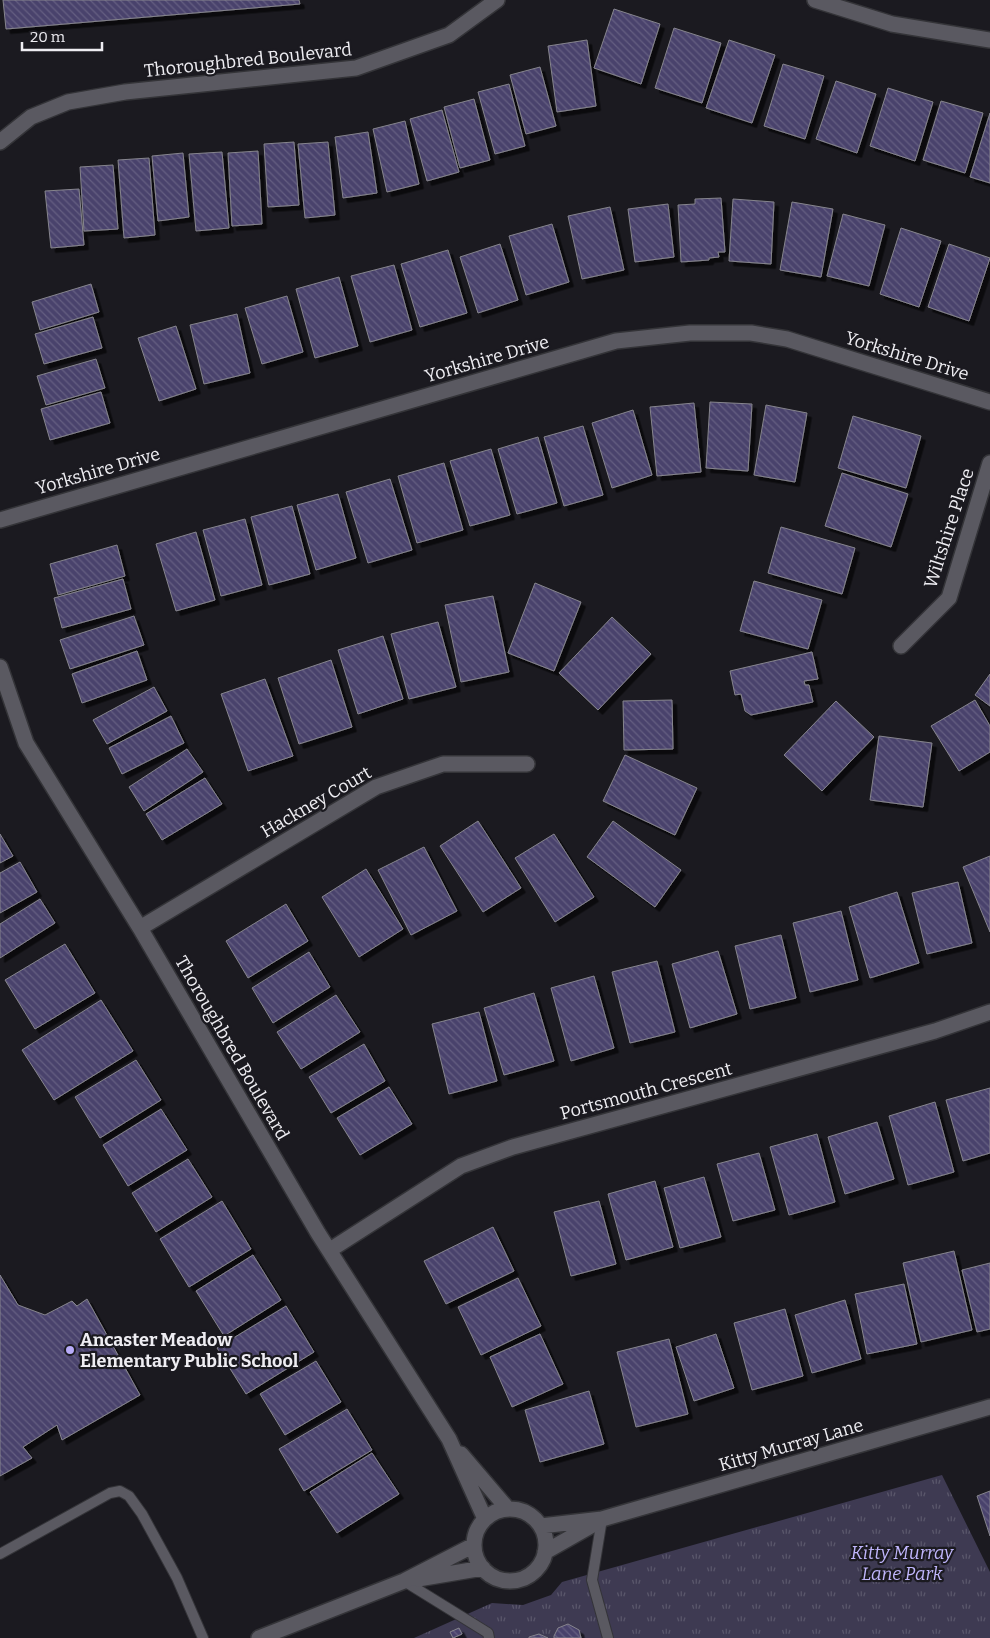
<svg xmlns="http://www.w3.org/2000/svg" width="990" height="1638" font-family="Bitter,serif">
	<defs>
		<pattern id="park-tufts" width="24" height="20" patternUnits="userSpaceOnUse" patternTransform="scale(1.25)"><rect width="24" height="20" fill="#3e3a52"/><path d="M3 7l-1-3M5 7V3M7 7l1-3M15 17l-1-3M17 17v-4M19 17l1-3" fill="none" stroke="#5a576b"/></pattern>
		<pattern id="building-back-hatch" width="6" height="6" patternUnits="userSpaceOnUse" patternTransform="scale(1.25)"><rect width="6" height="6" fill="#4a436c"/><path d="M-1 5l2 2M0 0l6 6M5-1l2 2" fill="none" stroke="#645e81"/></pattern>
		<filter id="shadow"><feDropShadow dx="4.5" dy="4.5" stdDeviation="0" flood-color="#0009"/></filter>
	</defs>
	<rect width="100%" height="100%" fill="#1b1a20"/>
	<path fill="url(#park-tufts)" d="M942 1475 990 1572V1638H414L492 1603 523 1605 551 1595 562 1582Z"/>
	<path fill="url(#building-back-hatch)" stroke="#86858d" filter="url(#shadow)" d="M3 0H299L300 4 6 29Z
		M614 9 660 24 641 84 594 68Z
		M674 28 721 43 702 103 655 88Z
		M587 40 596 106 557 112 548 46Z
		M729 40 775 55 752 123 706 108Z
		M783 64 824 76 805 139 764 126Z
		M540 67 556 126 526 134 510 75Z
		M836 81 876 94 857 153 816 139Z
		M509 84 525 146 495 154 478 92Z
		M888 88 933 102 915 161 870 146Z
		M474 99 490 160 460 168 444 107Z
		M941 101 983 113 965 173 923 160Z
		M442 110 459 172 427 181 410 119Z
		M990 113V183L970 177Z
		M405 121 419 184 387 192 373 129Z
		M368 132 377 193 343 198 335 137Z
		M294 142 299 205 268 207 264 144Z
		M328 142 335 215 305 218 298 144Z
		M258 151 262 224 232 226 228 153Z
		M222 152 229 228 196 231 189 154Z
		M183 153 189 217 158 221 152 156Z
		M149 158 155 235 124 238 118 160Z
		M113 165 118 229 84 231 80 167Z
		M79 189 84 245 51 248 45 191Z
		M721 198 725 252H718L719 257 709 258V260L681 262 678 205 695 204V199Z
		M733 199 774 202 771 264 729 261Z
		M792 202 833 209 821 277 780 270Z
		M668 204 674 257 635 262 628 209Z
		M610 207 624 270 582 279 568 216Z
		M843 214 885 225 869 286 827 276Z
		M552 224 569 282 526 295 509 236Z
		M901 228 941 241 919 307 880 294Z
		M500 244 518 300 478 313 460 257Z
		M949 244 990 258 969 321 928 307Z
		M448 250 467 313 420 327 401 264Z
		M394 265 412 330 370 342 351 276Z
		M339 277 358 346 315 358 296 289Z
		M91 284 99 312 40 330 32 302Z
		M287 296 303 352 262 364 245 308Z
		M237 314 250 373 204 384 190 325Z
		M93 317 102 348 44 364 35 334Z
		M176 326 196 389 159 401 138 338Z
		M96 359 105 388 46 405 37 376Z
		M101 392 110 423 50 440 41 409Z
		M710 402 752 404 748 471 706 468Z
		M694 403 701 472 657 476 650 407Z
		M766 405 807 413 795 482 754 475Z
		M633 410 652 475 612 488 592 423Z
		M853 416 921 436 906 488 838 468Z
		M583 426 603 495 564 506 544 437Z
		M538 437 557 503 517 514 498 449Z
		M491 449 510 515 470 526 450 461Z
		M444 463 463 530 417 543 398 476Z
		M842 473 908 494 891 547 825 526Z
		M390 479 412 550 368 563 346 492Z
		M338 494 356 558 316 570 297 505Z
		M292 506 310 574 269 585 251 517Z
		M245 519 262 585 221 596 203 530Z
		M781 527 855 548 842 594 768 573Z
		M196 532 215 600 176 611 156 544Z
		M117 545 125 576 58 595 50 564Z
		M123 579 131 609 62 628 54 598Z
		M754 581 822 600 808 649 740 631Z
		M535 583 581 602 554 671 508 653Z
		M493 596 509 672 461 682 445 605Z
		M134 616 144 645 70 669 60 640Z
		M612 617 651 654 598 710 559 673Z
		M438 622 456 687 409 699 391 634Z
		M383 636 403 699 358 714 338 650Z
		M137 651 147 680 82 703 72 674Z
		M812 652 818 679 804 681 805 685H809L813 702 751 715 745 711 741 694 735 695 730 671Z
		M331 660 352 727 299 744 278 678Z
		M990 674V706L975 695Z
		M265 679 293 756 248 771 221 694Z
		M154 687 167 711 107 744 93 720Z
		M672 700 673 749 624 750 623 701Z
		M975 700 990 726V752L959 771 931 726Z
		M836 701 874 737 822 791 784 755Z
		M171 716 184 743 122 774 109 748Z
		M879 736 932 743 923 807 870 800Z
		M187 749 203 772 144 811 129 787Z
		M625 755 697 788 675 835 603 801Z
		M205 778 222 804 162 840 146 814Z
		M478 821 521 888 483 912 440 846Z
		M613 821 681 870 655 907 587 857Z
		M0 834 13 856 0 863Z
		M554 834 594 897 555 922 515 858Z
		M424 847 457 911 411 935 378 870Z
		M990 856V932L963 867Z
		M20 862 37 892 0 913V873Z
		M366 869 403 929 359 957 322 897Z
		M958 882 972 943 927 954 912 893Z
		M897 892 919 963 870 978 849 907Z
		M40 899 55 923 0 958V924Z
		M286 904 308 941 248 978 226 941Z
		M841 911 858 980 810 992 793 923Z
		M781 935 796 998 750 1009 735 946Z
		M65 944 95 993 35 1029 5 980Z
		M718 951 737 1014 690 1028 672 964Z
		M309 952 330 987 273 1023 252 988Z
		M657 961 675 1032 630 1043 612 972Z
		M594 976 614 1048 571 1061 551 988Z
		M534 993 554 1061 504 1075 484 1008Z
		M336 995 360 1032 301 1069 277 1032Z
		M101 1000 133 1051 54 1100 22 1050Z
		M479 1012 497 1081 449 1094 432 1024Z
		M364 1044 385 1081 331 1113 309 1077Z
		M136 1060 161 1100 100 1138 75 1097Z
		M389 1087 412 1124 360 1155 337 1118Z
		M990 1088V1153L963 1161 946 1100Z
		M935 1102 954 1172 908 1185 889 1116Z
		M161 1109 187 1150 128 1186 103 1145Z
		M877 1122 894 1179 845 1194 828 1137Z
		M817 1134 835 1202 789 1215 770 1147Z
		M759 1153 775 1210 733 1221 717 1164Z
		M188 1159 212 1197 156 1232 132 1193Z
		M704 1177 721 1237 680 1248 664 1188Z
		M655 1181 673 1247 626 1260 608 1194Z
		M222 1201 251 1249 189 1287 160 1239Z
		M599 1201 616 1264 571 1276 554 1212Z
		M493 1227 514 1271 446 1304 424 1261Z
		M954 1251 972 1330 921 1342 903 1263Z
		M253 1255 281 1300 224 1336 196 1291Z
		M990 1263V1329L977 1332 962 1270Z
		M0 1275 18 1305 45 1315 72 1301 77 1306 87 1299 140 1395 62 1440 57 1425 23 1447 32 1458 0 1476Z
		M518 1278 541 1326 481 1355 458 1307Z
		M904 1284 917 1344 867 1354 855 1294Z
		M845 1300 861 1359 812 1373 795 1315Z
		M286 1306 314 1352 246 1394 217 1348Z
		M785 1309 803 1376 752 1390 734 1323Z
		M540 1334 563 1384 512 1407 490 1357Z
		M716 1334 734 1388 694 1401 676 1347Z
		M669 1339 688 1414 636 1427 617 1352Z
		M316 1361 341 1402 285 1435 260 1394Z
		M589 1391 604 1444 540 1462 525 1410Z
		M347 1409 372 1450 304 1491 279 1449Z
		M372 1453 399 1494 337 1533 310 1492Z
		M990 1491V1536L977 1496Z
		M568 1624 579 1630 581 1638H554V1636L558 1628Z
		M459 1628 462 1634 453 1638 450 1632Z
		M539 1634 548 1638H529V1637Z"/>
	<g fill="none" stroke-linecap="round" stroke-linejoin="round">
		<g stroke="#343438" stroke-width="12">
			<path id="service" d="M602 1519 592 1580 608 1638
				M0 1554 110 1493 120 1491 129 1496 142 1514 177 1578 203 1638
				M404 1581 488 1633 489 1638"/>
		</g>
		<g stroke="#343438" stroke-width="18">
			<path id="minor" d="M815 0 892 24 990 40
				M0 142 31 117 68 102 125 92 356 68 449 35 497 0
				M0 520 616 341 690 333H751L787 339 990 402
				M901 646 949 598 990 463
				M0 667 26 743 140 928 318 1233 449 1439 485 1519
				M140 928 376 787 443 764H527
				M330 1250 461 1166 513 1147 935 1031 990 1012
				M461 1454 507 1508
				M474 1545a36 36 0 1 1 72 0a36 36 0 1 1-72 0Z
				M541 1526 602 1519 990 1407
				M545 1552 596 1523
				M418 1579 483 1568
				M259 1638 404 1581 474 1545"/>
		</g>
		<use href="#service" stroke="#5a5961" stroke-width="10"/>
		<use href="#minor" stroke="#5a5961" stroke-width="15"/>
	</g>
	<circle fill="#b7abf8" stroke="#1b1a20" stroke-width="2" cx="70" cy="1350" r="5"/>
	<g text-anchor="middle" stroke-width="4.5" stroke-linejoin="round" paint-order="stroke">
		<g font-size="18" fill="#eeedf2" stroke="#1b1a20">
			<text transform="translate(248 60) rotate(-6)" y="6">Thoroughbred Boulevard</text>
			<text transform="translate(907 356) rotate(17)" y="6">Yorkshire Drive</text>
			<text transform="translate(487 359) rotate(-16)" y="6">Yorkshire Drive</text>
			<text transform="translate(98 471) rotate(-16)" y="6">Yorkshire Drive</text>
			<text transform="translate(949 528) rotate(-72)" y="6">Wiltshire Place</text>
			<text transform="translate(316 802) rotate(-30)" y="6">Hackney Court</text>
			<text transform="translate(232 1048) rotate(60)" y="6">Thoroughbred Boulevard</text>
			<text transform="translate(646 1091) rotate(-15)" y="6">Portsmouth Crescent</text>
			<text transform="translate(791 1445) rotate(-16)" y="6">Kitty Murray Lane</text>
		</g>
		<g font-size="18" font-weight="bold" fill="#eeedf2" stroke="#1b1a20" text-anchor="start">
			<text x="80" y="1346">Ancaster Meadow<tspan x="80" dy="21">Elementary Public School</tspan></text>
		</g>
		<g font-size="18" font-style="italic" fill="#c0b6fc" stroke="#1b1a20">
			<text x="902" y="1559">Kitty Murray<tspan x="902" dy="21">Lane Park</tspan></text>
		</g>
	</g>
	<path d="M22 42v8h80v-8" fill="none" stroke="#eeedf2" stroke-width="2.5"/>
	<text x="30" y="42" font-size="15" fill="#eeedf2" stroke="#1b1a20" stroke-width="4" paint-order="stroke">20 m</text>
</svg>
